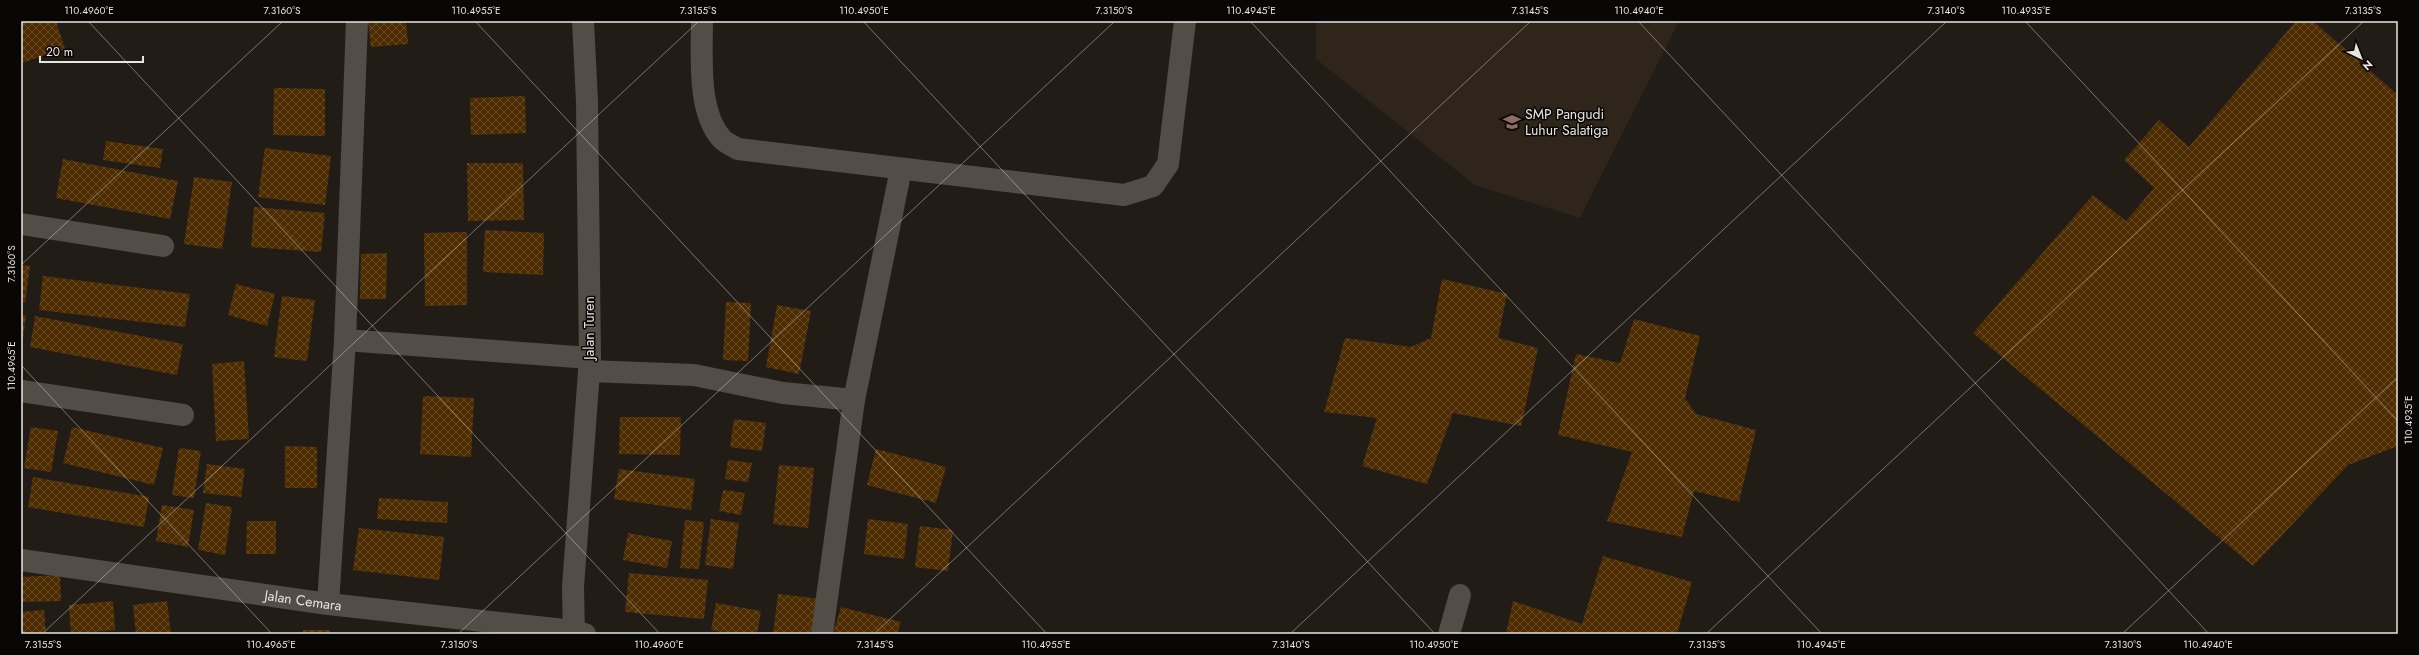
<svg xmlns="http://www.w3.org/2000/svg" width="2419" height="655" font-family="Jost,sans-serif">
	<defs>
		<pattern id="building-cross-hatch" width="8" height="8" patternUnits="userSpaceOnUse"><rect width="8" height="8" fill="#4e2c02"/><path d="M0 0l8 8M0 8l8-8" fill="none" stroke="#684a27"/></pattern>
	</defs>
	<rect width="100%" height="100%" fill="#221c17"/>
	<path fill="#2f251b" d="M1316 21H1679L1580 218 1475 185 1316 59Z"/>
	<path fill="url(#building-cross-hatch)" d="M21 21H56L65 49 21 63Z
		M368 21H406L408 44 371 47Z
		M2296 21H2313L2398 95V446L2348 465 2253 566 1973 333 2093 195 2126 221 2154 188 2124 160 2159 120 2189 147Z
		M274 88 325 89V136L273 135Z
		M525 96 526 133 471 135 470 98Z
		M106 141 163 149 160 168 103 160Z
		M265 148 331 156 325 205 258 197Z
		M63 159 178 181 170 219 56 198Z
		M467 163H523L524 220 468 221Z
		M194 177 232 182 222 249 184 244Z
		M254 207 325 213 321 252 251 247Z
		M485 230 544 233 543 275 483 272Z
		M467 232V305L425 306 424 233Z
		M387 253 386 299H360L361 254Z
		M21 265 30 266 25 303 21 302Z
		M43 276 190 294 185 327 39 310Z
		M1442 279 1507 294 1498 338 1538 348 1521 426 1453 413 1427 484 1362 466 1377 418 1324 412 1345 338 1411 347 1431 338Z
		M236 284 275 294 267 326 228 315Z
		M282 296 315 300 307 361 274 357Z
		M726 302 751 303 748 361 723 360Z
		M777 305 811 311 799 374 766 367Z
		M21 315H26L22 346H21Z
		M35 316 183 344 177 375 30 347Z
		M1634 319 1700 336 1685 398 1696 414 1756 430 1739 502 1694 491 1682 537 1607 521 1632 452 1558 435 1576 354 1620 363Z
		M244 361 249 439 216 441 212 364Z
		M423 396 474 398 471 457 420 454Z
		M620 417H681L680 455 619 454Z
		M734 419 766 423 762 451 730 447Z
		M31 427 58 431 51 472 24 468Z
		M72 427 163 448 154 485 63 463Z
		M285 446 317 447V488H285Z
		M179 448 201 451 194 498 172 495Z
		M876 449 946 467 936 503 867 485Z
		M728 460 752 463 748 482 725 479Z
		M207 464 245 469 241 497 203 493Z
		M779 465 814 468 808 528 773 524Z
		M619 469 695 479 691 510 614 499Z
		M33 477 149 497 144 527 28 507Z
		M723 490 745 493 741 515 719 511Z
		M379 498 448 502 447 523 377 519Z
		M206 503 232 507 225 555 198 550Z
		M162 505 194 510 188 547 156 541Z
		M711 519 739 523 733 569 705 565Z
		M868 519 908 524 904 559 864 554Z
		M685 520 704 522 699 569 680 568Z
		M247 521H276V554H246Z
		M920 526 953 530 948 571 915 567Z
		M359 528 444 537 439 580 353 570Z
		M628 533 672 541 667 568 623 560Z
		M1603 556 1692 582 1677 634H1506L1513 601 1582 624Z
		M629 573 708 580 704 619 625 612Z
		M60 575 61 601 21 602V577Z
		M778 594 821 599 816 634H773Z
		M113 601 115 630 71 634 69 605Z
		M167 601 171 634H136L133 605Z
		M716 603 761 611 757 634H734L711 630Z
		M841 607 901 622 897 634H833Z
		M44 610 46 634H21V612Z
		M303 630H330V634H303Z"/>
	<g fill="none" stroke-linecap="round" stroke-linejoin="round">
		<g stroke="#534d47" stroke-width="22">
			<path d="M702 21C702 56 697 112 722 139 726 143 733 146 738 149L1124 195 1153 186 1168 164 1185 21"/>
			<path d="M21 224 163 246"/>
			<path d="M345 340 590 358"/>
			<path d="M589 371 694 375 783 393 854 400"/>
			<path d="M21 391 183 415"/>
			<path id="s1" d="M21 560 328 604 574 631 585 634"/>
			<path d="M328 604 345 340 357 21"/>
			<path d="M574 634 573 587 590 358 587 102 583 21"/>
			<path d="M822 634 854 400 901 169"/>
			<path d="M1449 634 1460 595"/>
		</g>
	</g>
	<path fill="none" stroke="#e9e5e1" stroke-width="1" stroke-opacity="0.45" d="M88 21 660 634M475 21 1047 634M863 21 1435 634M1250 21 1822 634M1638 21 2209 634M2025 21 2398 421M21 265 283 21M21 365 272 634M42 634 699 21M458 634 1115 21M874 634 1531 21M1290 634 1947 21M1706 634 2364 21M2122 634 2398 377"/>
	<defs>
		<g id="school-bare" transform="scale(1.38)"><path d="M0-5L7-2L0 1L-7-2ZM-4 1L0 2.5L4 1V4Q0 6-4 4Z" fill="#8d6e63" stroke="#090706" stroke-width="2.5" paint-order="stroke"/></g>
	</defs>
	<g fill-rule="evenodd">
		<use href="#school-bare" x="1512" y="122"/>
	</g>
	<g text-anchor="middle" stroke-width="3" stroke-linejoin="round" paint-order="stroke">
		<g font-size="14" fill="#e9e5e1" stroke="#090706" text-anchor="start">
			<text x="1525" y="119">SMP Pangudi<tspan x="1525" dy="16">Luhur Salatiga</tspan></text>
		</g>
		<g font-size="14" fill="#e9e5e1" stroke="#090706">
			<text transform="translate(589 328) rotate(-90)" y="5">Jalan Turen</text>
			<text dy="5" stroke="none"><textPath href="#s1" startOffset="285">Jalan Cemara</textPath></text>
		</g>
	</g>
	<rect width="2419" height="655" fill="none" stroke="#090706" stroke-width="44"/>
	<g transform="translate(2361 58) rotate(137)" stroke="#090706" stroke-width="3" paint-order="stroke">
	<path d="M0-3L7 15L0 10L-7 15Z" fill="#e9e5e1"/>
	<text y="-6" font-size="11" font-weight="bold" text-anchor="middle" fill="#e9e5e1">N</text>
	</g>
	<path d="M40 56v6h103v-6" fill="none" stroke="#e9e5e1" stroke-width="2"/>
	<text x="46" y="56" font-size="12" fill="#e9e5e1" stroke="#090706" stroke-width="3" paint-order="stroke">20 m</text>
	<rect x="22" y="22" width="2375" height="611" fill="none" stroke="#e9e5e1" stroke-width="1.5"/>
	<g font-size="10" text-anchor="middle" fill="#e9e5e1">
		<text x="89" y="14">110.4960°E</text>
		<text x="282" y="14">7.3160°S</text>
		<text x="476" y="14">110.4955°E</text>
		<text x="698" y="14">7.3155°S</text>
		<text x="864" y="14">110.4950°E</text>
		<text x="1114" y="14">7.3150°S</text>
		<text x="1251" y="14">110.4945°E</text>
		<text x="1530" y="14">7.3145°S</text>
		<text x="1639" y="14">110.4940°E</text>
		<text x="1946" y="14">7.3140°S</text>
		<text x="2026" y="14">110.4935°E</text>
		<text x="2363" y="14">7.3135°S</text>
		<text transform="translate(11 264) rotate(-90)" y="4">7.3160°S</text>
		<text transform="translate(11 366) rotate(-90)" y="4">110.4965°E</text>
		<text transform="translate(2408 420) rotate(-90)" y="4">110.4935°E</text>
		<text x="43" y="648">7.3155°S</text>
		<text x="271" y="648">110.4965°E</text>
		<text x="459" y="648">7.3150°S</text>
		<text x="659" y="648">110.4960°E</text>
		<text x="875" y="648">7.3145°S</text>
		<text x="1046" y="648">110.4955°E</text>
		<text x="1291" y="648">7.3140°S</text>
		<text x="1434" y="648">110.4950°E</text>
		<text x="1707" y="648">7.3135°S</text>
		<text x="1821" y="648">110.4945°E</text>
		<text x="2123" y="648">7.3130°S</text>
		<text x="2208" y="648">110.4940°E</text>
	</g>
</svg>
